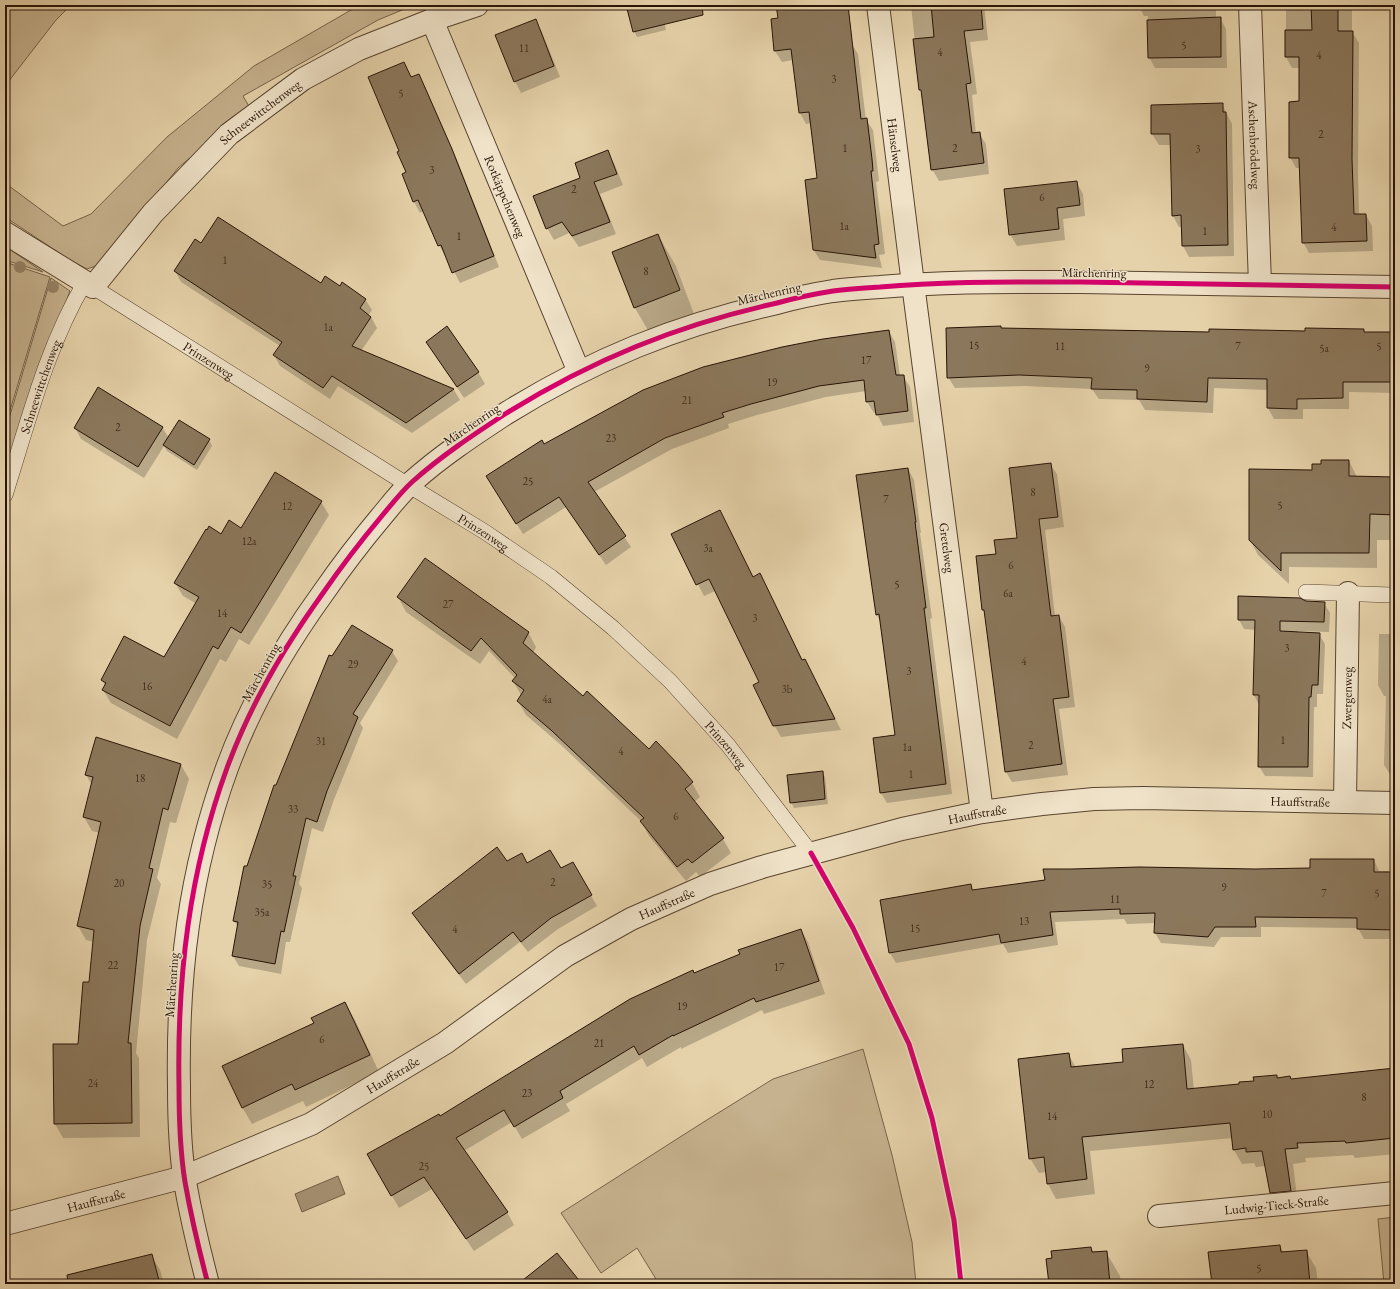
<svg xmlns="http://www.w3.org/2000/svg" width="1400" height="1289" font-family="'EB Garamond',serif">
	<rect width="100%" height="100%" fill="#e6d2aa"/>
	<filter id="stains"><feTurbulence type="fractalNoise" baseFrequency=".005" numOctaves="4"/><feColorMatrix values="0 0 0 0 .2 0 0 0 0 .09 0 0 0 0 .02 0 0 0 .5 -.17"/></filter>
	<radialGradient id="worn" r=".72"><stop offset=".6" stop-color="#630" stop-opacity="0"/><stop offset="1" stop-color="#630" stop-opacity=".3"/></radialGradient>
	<path fill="#c6b28e" stroke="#77634a" d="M5 5H71L56 20 5 86Z
		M363 5H414L378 20 243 96 250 108 179 167 99 265 87 269 70 260 5 217V183L63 226 91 214 167 137 254 66 351 10Z
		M5 246 43 272 5 260Z
		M5 262 50 277 5 427Z
		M51 278 70 291 39 369 5 489V432Z
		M863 1049 892 1155 912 1242 916 1284H659L637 1248 601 1273 561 1213 702 1123 773 1079Z
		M1395 1217V1284H1384L1378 1219Z"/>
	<path fill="#a59172" stroke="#735f47" d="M338 1176 345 1194 302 1212 295 1194Z"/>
	<path fill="#0003" d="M634 5H660L666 30 637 37 634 31Z
		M777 5H846L851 43 858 54 866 120 873 130 879 181 876 182 885 254 879 255 882 268 820 260 813 249 818 179 812 123 806 124 800 113 793 60 782 62 775 51 779 19Z
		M911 5H984L988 40 970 42 977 94 972 95 976 134 979 133 986 144 989 174 939 181 932 169 923 94 920 89Z
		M1138 5H1216V18H1220L1226 29 1227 68H1155L1149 57 1148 16H1144Z
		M1286 5H1352V32L1359 43 1358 171 1359 215H1366L1372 226 1373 251 1309 253 1303 242 1300 168H1296L1290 157 1300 102V68H1292L1286 57Z
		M535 20 542 32 560 77 521 93 515 81Z
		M404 63 412 78 418 75 425 86 458 162 499 267 460 283 446 256H445L439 245 424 211 420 213 414 202 403 174 407 173 400 152Z
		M1222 104 1232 124 1234 256 1189 257 1183 246 1182 227H1179L1173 216 1171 145H1159L1152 134Z
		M607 151 614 163 623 185 600 194 616 234 579 247 569 233 554 240 547 228 582 178Z
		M1077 183 1083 194 1085 216 1063 219 1065 240 1017 246 1010 234Z
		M658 235 676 266 697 322 653 339 635 308 613 253Z
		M201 244 321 284 340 287 365 299 372 310 368 316 371 317 377 328 361 351 454 390 460 400 412 433 338 386 330 399 280 366 274 355 280 346 181 282 175 271Z
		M1001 329 1210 333 1306 332 1363 330 1365 333 1395 334V393L1349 392V409H1303V419H1274L1268 408V390L1214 388 1213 413 1145 410 1139 400 1099 399 1092 389 1025 386 955 388 948 377Z
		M889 331 895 342 900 376H903L910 387 914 422 883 426 876 412 874 413 867 402 866 391 826 397 757 415 728 424 729 428 672 449 594 492 631 547 606 565 566 507 523 534 493 487 544 445Z
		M427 342 478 372 485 384 464 398Z
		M162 427 169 438 209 440 212 446 197 470 167 451 164 446 144 478 81 439 75 428Z
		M1349 461 1357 477 1395 478V540H1377V568L1289 567V584L1258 555 1250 540 1312 471Z
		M1050 464 1057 474 1064 527 1045 530 1055 616H1059L1065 627 1075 707 1059 709 1068 775 1012 782 1006 772 985 614 983 610 997 555 1018 538Z
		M908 469 914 480 921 533H920L932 618 930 619 952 794 887 803 881 793 896 736 881 622 876 614Z
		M321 502 329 515 249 645 239 639 226 662 220 659 177 739 111 703 103 690 105 686 102 680 164 658 197 604 183 596 175 583 221 535Z
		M720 511 754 578 766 586 803 661 811 671 841 730 781 737 774 725 760 682 715 591 704 596 673 535Z
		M398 597 528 632 536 647 533 653 583 697 649 750 678 764 692 783 700 797 694 802 723 839 731 853 700 877 696 872 686 881 649 836 641 821 561 745 526 715 518 701 521 695 513 681 515 678 489 651 480 664 406 612Z
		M1305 602 1324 603 1330 613 1329 632 1297 631V633L1319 634 1325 644 1323 694H1317V707H1314L1313 777 1265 776 1259 766V705L1254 695 1256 630 1244 629 1239 620Z
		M1379 634H1395V776H1391L1384 765 1386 696H1384L1378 685Z
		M392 651 398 661 360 723 363 728 333 802 323 832 312 828 299 884 302 888 290 942H286L281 974 239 966 233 956 238 927 234 921 247 867 276 787 332 658Z
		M181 765 189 779 176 823 170 822 157 878 161 884 147 940 136 1053 139 1058 140 1137 63 1138 55 1124 78 1045 90 984 94 942 86 940 78 926 100 833 92 831 84 817 92 785 86 775Z
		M822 772 825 777 828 804 794 808 791 802Z
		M1374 860 1379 871H1395V939H1364L1358 928 1261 927V937H1221L1214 947 1161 943 1155 933 1156 923 1127 924 1124 919 1055 922 1058 945 1008 953 1003 944 896 963 890 953 881 901 971 885 974 891 1255 870 1311 869Z
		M507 862 527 864 560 870 572 863 597 906 558 929 528 952 520 942 466 984 420 924 414 913Z
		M801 930 808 942 825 994 764 1014 762 1010 681 1049V1047L647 1067 642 1058 566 1104 570 1111 522 1139 512 1122 464 1151 507 1212 514 1225 474 1251 432 1189 399 1208 368 1154 440 1117 694 975Z
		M345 1003 355 1020 379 1072 306 1107 303 1101 252 1124 242 1107 316 1024Z
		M1183 1045 1191 1060 1194 1090 1240 1085 1276 1076 1278 1079 1291 1080 1395 1069V1154L1355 1158 1353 1155 1305 1158 1306 1162 1293 1164 1298 1205 1280 1207 1271 1192 1266 1166 1256 1167 1254 1163 1242 1164 1234 1150 1233 1138 1090 1151 1095 1194 1056 1199 1048 1184 1046 1172 1039 1173 1030 1158 1069 1055 1076 1068 1124 1063Z
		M1280 1246 1284 1253 1306 1251 1316 1268 1318 1284H1213Z
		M1091 1248 1094 1253 1106 1252 1120 1276 1121 1284H1050Z
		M151 1255 160 1270 164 1284H109Z"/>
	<path fill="#8b775b" stroke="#281406" d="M626 5H702L703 15 633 32Z
		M776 5H848L861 119 867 118 872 159 873 171H871L879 244 874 245 876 258 813 250 805 180 817 178 809 112 799 113 791 49 774 51 771 19 778 18Z
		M931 5H981L983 29 964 31 971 83 966 84 972 133 980 132 984 163 931 170 921 90H919L913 39 934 37Z
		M1311 5H1338V31H1353L1352 159 1354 214H1366L1367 241 1302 243 1299 158H1289V102L1299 101V57H1285V30H1312Z
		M1221 17V57L1148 58 1147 20Z
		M536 19 554 66 514 82 495 35Z
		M404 62 411 77 419 74 452 149 494 256 452 273 441 245 438 246 418 200 413 202 402 174 406 172 397 152 399 151 368 77Z
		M1223 103V112H1226L1228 245 1182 246 1181 215 1172 216 1170 134H1151V105Z
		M608 150 617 174 594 182 610 222 572 236 562 222 546 229 533 196 580 178 575 163Z
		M1077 181 1080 205 1057 208 1059 229 1009 235 1004 189Z
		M218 217 321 283 325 276 340 286 342 282 366 299 360 308 371 317 352 346 454 389 406 423 332 376 323 388 273 355 282 342 174 271 195 239 201 243Z
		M658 234 680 290 634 308 612 252Z
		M447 326 479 372 457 387 426 342Z
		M1001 326V328L1209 332V329L1305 331V328L1364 329V332H1395V382H1343V398L1297 399V409L1267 408V379L1208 378 1207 402 1137 399V390L1091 389 1092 378 1019 375 947 378 946 328Z
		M889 330 896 375H904L908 411 876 415 874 401 866 402 864 380 819 386 751 404 722 413 724 417 665 438 588 482 626 536 599 555 559 497 516 524 486 476 542 440 544 444 643 390 703 367 782 347 823 339Z
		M98 387 163 427 138 467 74 428Z
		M179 420 210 439 194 465 163 445Z
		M1321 460H1349V476L1395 477V515L1370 514 1369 553H1281V571L1249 540V469L1312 470V464H1321Z
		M1051 463 1058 517 1039 519 1051 616 1059 615 1069 697 1053 699 1062 764 1005 772 984 610H982L976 556 996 554 994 540 1017 538 1009 468Z
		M908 468 916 522H915L926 608H924L946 784 880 793 873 738 895 735 879 614 876 615 856 475Z
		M275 472 322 501 241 633 231 627 218 649 213 646 170 726 102 690 106 683 101 680 124 636 164 657 199 597 174 583 206 529 207 530 209 526 221 534 229 520 241 528Z
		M720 510 753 577 760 573 802 660 805 659 835 719 773 726 753 685 759 682 709 579 696 585 671 534Z
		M425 558 529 632 523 643 583 696 587 691 649 749 656 741 678 764 693 782 685 789 724 838 692 863 688 859 677 867 640 821 644 818 552 731 517 701 524 690 512 681 517 675 481 638 471 651 397 597Z
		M1238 596 1300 598 1306 601 1325 602 1324 622 1280 621V631L1320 633 1318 685H1312L1311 697H1309L1308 767H1258L1259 695H1253L1255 620H1238Z
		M352 625 393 650 353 714 358 717 327 791 317 822 306 818 293 876H296L284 932 281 931 275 964 232 956 238 922 233 921 244 866H247L274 785H276L329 655 332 656Z
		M96 737 181 764 168 810 163 808 149 868 153 869 140 926 128 1043H131L132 1123 54 1124 53 1044H78L83 982H89L94 930 77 926 101 822 83 817 93 777 85 775Z
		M823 771 825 799 790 803 787 775Z
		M497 847 507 861 522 853 527 863 550 850 561 868 573 862 592 895 551 918 521 942 513 932 459 974 412 913Z
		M1310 859H1374V872H1395V930L1357 929V918L1255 917 1256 927H1215L1208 937 1154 933 1155 913 1120 914V909L1050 912 1053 935 1001 943 999 934 889 953 880 900 971 884 972 890 1045 880 1043 869H1072L1139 867 1255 869 1310 868Z
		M801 929 819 981 756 1002 754 998 673 1036V1035L639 1055 634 1046 560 1091 563 1098 514 1127 504 1110 456 1138 508 1212 466 1239 424 1177 391 1196 367 1154 439 1114 440 1116 630 999 693 970 694 973 740 954 738 950Z
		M345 1002 370 1055 295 1090 292 1084 242 1108 222 1066 314 1023 311 1018Z
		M1183 1044 1187 1089 1239 1084V1082L1254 1081 1253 1077 1277 1075V1078L1290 1076 1291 1079 1395 1068V1138L1346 1143 1345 1141 1297 1143 1298 1148 1285 1149 1291 1191 1270 1193 1262 1151 1246 1152V1148L1233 1150 1230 1123 1082 1137 1087 1179 1047 1184 1044 1157 1029 1159 1018 1059 1069 1053 1071 1067 1123 1062 1122 1049Z
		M1280 1245 1281 1252 1307 1250 1310 1284H1212L1208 1252Z
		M1091 1247 1092 1252 1107 1251 1110 1284H1049L1046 1259 1052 1258 1051 1251Z
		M557 1253 582 1284H518Z
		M152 1254 160 1284H68L67 1275Z"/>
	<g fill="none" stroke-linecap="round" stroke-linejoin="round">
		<g stroke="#58442f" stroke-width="16">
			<g id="lane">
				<path id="s1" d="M93 287 408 485 485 532 551 577 613 628 670 681 728 745 811 853"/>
				<path id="s2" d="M5 495C28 423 46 348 85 282"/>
				<path d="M1306 592 1391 595"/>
			</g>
		</g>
		<g stroke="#58442f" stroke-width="24">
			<g id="street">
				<path id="s3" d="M878 5 913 284 982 812"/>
				<path id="s4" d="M1250 5 1260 284"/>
				<path id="s5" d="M432 20 579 372"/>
				<path id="s6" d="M5 233 93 287 153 213 229 134 303 79 359 49 432 20 477 5"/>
				<path id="s7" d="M1345 802 1348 593"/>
				<path id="s8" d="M1159 1216 1395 1193"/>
				<path id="s9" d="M5 1224 184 1177 311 1124 445 1043 565 956 631 919 710 884 762 867 902 829 982 812 1042 804 1094 799 1143 798 1395 803"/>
				<path d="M208 1284C199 1250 191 1216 185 1182 180 1151 179 1118 179 1087 177 977 189 872 227 768 250 705 284 647 323 593 341 567 360 542 381 517 391 505 401 492 412 482 441 456 473 435 505 414 592 360 677 325 777 303 795 298 814 294 833 291 848 289 864 288 880 287 947 281 1013 282 1080 282 1185 284 1290 285 1395 287"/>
			</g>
		</g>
		<use href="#lane" stroke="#efe2c8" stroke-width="15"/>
		<use href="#street" stroke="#efe2c8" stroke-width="22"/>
		<g stroke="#efe2c8" stroke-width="8">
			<path id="cycleway" d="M811 853 853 928 909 1044 932 1118 954 1220 961 1284
				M208 1284C199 1250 191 1216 185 1182 180 1151 179 1118 179 1087 177 977 189 872 227 768 250 705 284 647 323 593 341 567 360 542 381 517 391 505 401 492 412 482 441 456 473 435 505 414 592 360 677 325 777 303 795 298 814 294 833 291 848 289 864 288 880 287 947 281 1013 282 1080 282 1185 284 1290 285 1395 287"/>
		</g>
		<use href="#cycleway" stroke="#d6006c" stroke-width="5"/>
	</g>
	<g fill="#978366">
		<circle cx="20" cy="267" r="6"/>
		<circle cx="53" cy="287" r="6"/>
	</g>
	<g text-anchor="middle" stroke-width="3" stroke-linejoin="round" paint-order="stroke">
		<g font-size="11" fill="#412d1b">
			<text x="1184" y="49">5</text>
			<text x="524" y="52">11</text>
			<text x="940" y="56">4</text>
			<text x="1319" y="59">4</text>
			<text x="834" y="83">3</text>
			<text x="401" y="97">5</text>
			<text x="1321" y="138">2</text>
			<text x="845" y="152">1</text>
			<text x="955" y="152">2</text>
			<text x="1198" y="153">3</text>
			<text x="432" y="174">3</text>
			<text x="574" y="193">2</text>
			<text x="1042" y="201">6</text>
			<text x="844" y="230">1a</text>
			<text x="1334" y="231">4</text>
			<text x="1205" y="235">1</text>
			<text x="459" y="240">1</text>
			<text x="225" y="264">1</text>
			<text x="646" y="275">8</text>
			<text x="328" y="331">1a</text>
			<text x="974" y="349">15</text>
			<text x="1060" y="350">11</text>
			<text x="1238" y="350">7</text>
			<text x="1379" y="350">5</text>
			<text x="1324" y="352">5a</text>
			<text x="866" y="364">17</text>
			<text x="1147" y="372">9</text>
			<text x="772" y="386">19</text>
			<text x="687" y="404">21</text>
			<text x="118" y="431">2</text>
			<text x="611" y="442">23</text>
			<text x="528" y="485">25</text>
			<text x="1033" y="496">8</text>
			<text x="886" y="503">7</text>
			<text x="1280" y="509">5</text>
			<text x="287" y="510">12</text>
			<text x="249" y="545">12a</text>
			<text x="708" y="552">3a</text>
			<text x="1011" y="569">6</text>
			<text x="897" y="588">5</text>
			<text x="1008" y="597">6a</text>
			<text x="448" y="608">27</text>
			<text x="222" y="617">14</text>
			<text x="755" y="622">3</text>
			<text x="1287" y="652">3</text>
			<text x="1024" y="665">4</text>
			<text x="353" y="668">29</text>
			<text x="909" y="675">3</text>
			<text x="147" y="690">16</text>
			<text x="787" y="693">3b</text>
			<text x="547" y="703">4a</text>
			<text x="1283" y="744">1</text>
			<text x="321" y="745">31</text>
			<text x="1031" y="749">2</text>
			<text x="907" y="751">1a</text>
			<text x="621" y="755">4</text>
			<text x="911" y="778">1</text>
			<text x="140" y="782">18</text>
			<text x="293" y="813">33</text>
			<text x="676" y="820">6</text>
			<text x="553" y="886">2</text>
			<text x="119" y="887">20</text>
			<text x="267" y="888">35</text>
			<text x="1224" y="891">9</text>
			<text x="1324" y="897">7</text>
			<text x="1377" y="897">5</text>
			<text x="1115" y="903">11</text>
			<text x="262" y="916">35a</text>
			<text x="1024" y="925">13</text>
			<text x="915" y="932">15</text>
			<text x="455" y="933">4</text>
			<text x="113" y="969">22</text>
			<text x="779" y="971">17</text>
			<text x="682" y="1010">19</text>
			<text x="322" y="1043">6</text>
			<text x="599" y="1047">21</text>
			<text x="93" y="1087">24</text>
			<text x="1149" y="1088">12</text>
			<text x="527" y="1097">23</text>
			<text x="1364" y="1101">8</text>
			<text x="1267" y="1118">10</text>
			<text x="1052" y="1120">14</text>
			<text x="424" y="1170">25</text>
			<text x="1259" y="1272">5</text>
		</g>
		<g font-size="13" fill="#281406" stroke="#efe2c8">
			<text dy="5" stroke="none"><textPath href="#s6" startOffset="346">Schneewittchenweg</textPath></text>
			<text dy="5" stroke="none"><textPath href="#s3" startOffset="141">Hänselweg</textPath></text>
			<text dy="5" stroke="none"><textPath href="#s4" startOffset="140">Aschenbrödelweg</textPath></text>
			<text dy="5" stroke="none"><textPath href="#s5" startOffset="191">Rotkäppchenweg</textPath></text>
			<text transform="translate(1094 272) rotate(1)" y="5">Märchenring</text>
			<text transform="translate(769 293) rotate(-13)" y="5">Märchenring</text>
			<text dy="5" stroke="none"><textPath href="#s1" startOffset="137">Prinzenweg</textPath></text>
			<text dy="5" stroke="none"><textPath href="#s2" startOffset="114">Schneewittchenweg</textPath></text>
			<text transform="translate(471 424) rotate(-34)" y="5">Märchenring</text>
			<text dy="5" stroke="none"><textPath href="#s1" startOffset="461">Prinzenweg</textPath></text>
			<text dy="5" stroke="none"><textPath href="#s3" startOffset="547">Gretelweg</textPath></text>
			<text transform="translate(260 672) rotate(-61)" y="5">Märchenring</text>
			<text dy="5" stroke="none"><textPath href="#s7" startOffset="104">Zwergenweg</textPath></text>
			<text dy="5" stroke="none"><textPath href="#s1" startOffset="785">Prinzenweg</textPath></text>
			<text dy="5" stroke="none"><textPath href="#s9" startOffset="1390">Hauffstraße</textPath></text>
			<text dy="5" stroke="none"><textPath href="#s9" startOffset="1066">Hauffstraße</textPath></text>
			<text dy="5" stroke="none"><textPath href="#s9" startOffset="742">Hauffstraße</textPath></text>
			<text transform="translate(171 985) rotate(-86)" y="5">Märchenring</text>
			<text dy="5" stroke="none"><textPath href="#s9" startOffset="418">Hauffstraße</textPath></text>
			<text dy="5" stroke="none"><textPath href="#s9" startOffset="94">Hauffstraße</textPath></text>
			<text dy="5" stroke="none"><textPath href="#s8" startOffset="118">Ludwig-Tieck-Straße</textPath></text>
		</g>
	</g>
	<rect width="1400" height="1289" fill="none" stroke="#e6d2aa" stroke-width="20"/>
	<rect x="6" y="6" width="1388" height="1277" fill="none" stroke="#281406" stroke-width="2"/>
	<rect x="10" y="10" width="1380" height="1269" fill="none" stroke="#281406"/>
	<rect width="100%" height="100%" filter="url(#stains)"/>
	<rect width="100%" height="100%" fill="url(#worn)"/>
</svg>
